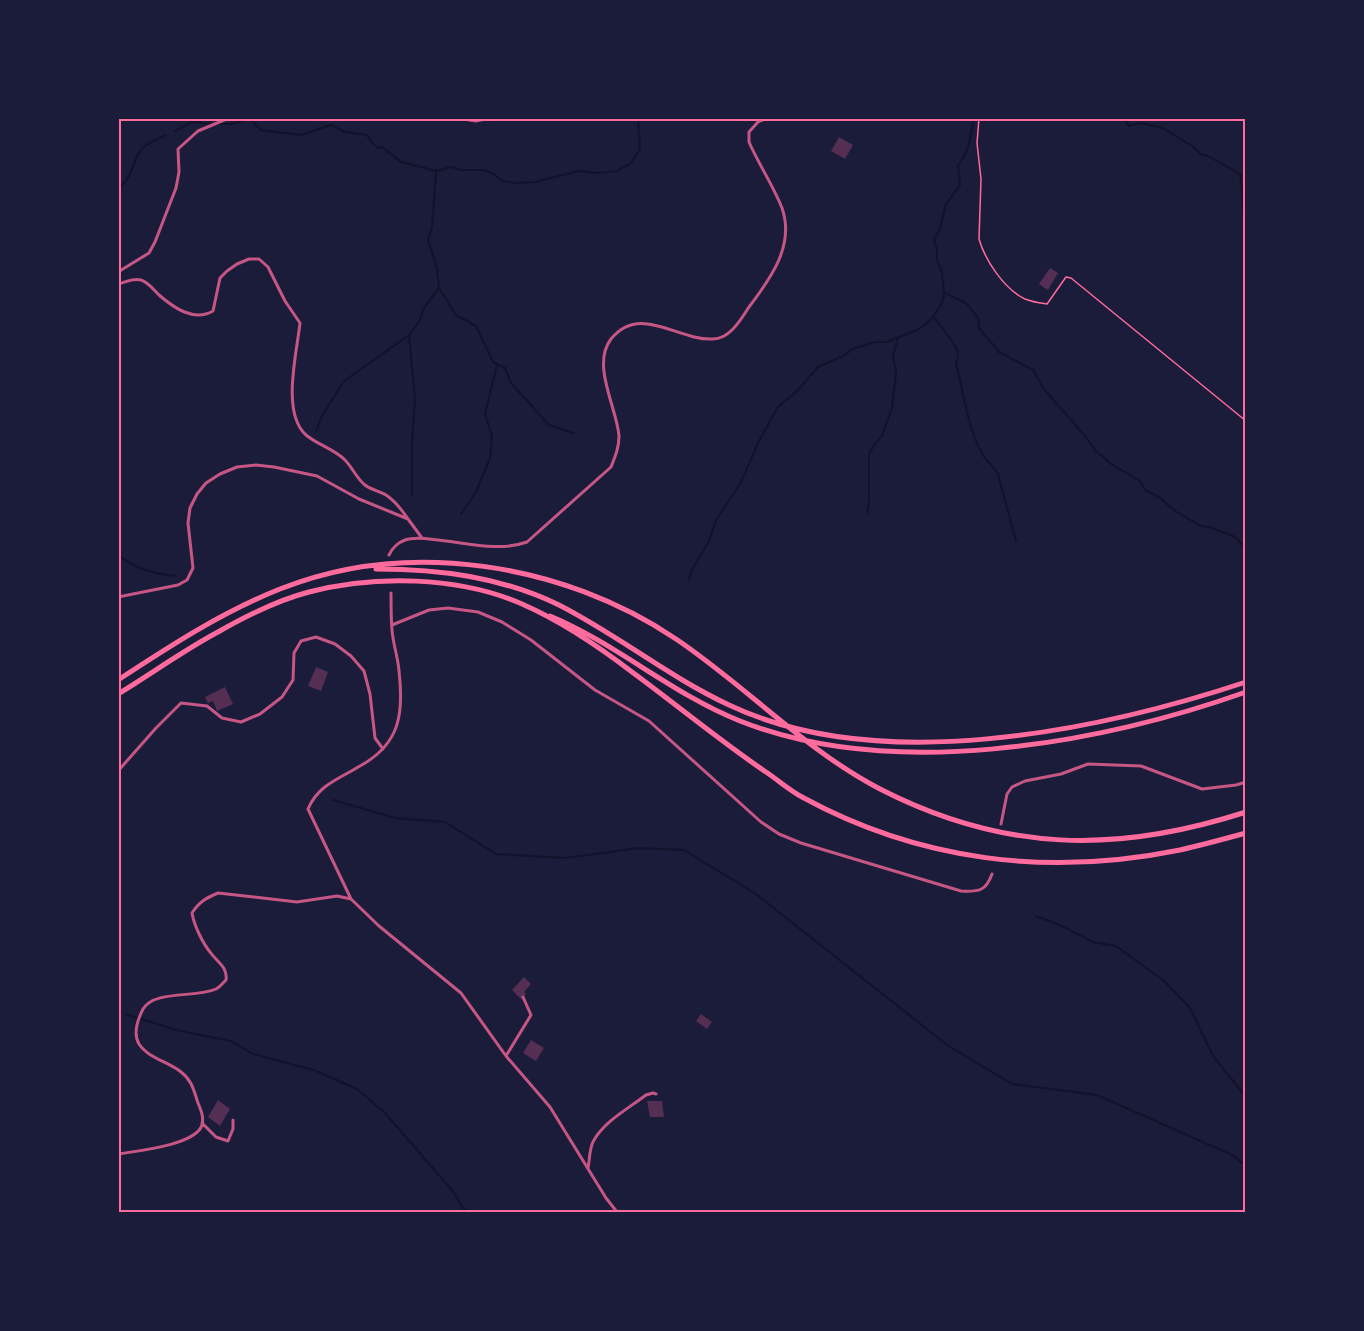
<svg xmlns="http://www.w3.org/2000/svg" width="1364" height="1331" font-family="'Nunito Sans',sans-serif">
	<rect width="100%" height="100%" fill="#1b1b3a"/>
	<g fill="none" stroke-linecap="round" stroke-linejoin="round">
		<path stroke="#12122b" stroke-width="2" d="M1117 118 1127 122 1129 126 1140 123 1163 128 1195 148 1200 154 1208 156 1240 174 1246 175
			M217 124H231L250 119 261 130 301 135 331 125 345 132 367 135 374 145 379 148 382 147 401 162 436 171 451 167 460 170H483L492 173 503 181 515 183 535 182 579 171 599 173 617 171 630 164 640 149 638 118
			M175 131 191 122 212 124
			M436 172 432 228 428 240 437 268 439 288 456 315 476 326 493 362 505 368 511 383 549 425 573 433
			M1240 174C1244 195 1242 215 1246 236
			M118 187C133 180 132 161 141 150 147 142 158 139 166 135
			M945 293 966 303 978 318 979 328 999 352 1033 370 1043 388 1085 436 1095 450 1111 464 1140 481 1145 490 1159 497 1175 511 1201 526 1210 527 1235 537 1244 546 1246 555
			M933 317C939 323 957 346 958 353 959 357 957 359 956 363 964 394 967 427 983 455 987 462 994 467 998 474L1016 541
			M409 335 415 400 412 442V496
			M316 432 321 418 343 382 409 335 419 322 424 308 439 288
			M867 513 869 500V454L874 445 882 436 892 408 896 372 893 356 898 338
			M461 514 476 492 490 458 492 436 485 414 497 365
			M118 555C136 569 154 574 176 576
			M689 579 692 570 709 541 716 520 740 484 759 441 778 407 798 390 818 367 845 355 852 349 875 342H886L915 331 926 324 933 317 942 303 944 293 942 272 937 260V249L934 240 940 228 946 204 960 185 958 166C971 149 969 138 974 118
			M333 800 395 818 445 822 496 854 565 858 639 848 684 850 756 894 947 1045 1012 1084 1097 1095 1232 1155 1246 1166
			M1036 916 1062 926 1093 942 1116 946 1164 981 1190 1008 1213 1056 1246 1097
			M125 1014 180 1031 231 1041 253 1054 314 1070 357 1089 384 1112 452 1190 466 1212"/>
	</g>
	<path fill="#542f53" d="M839 137 853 145 845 159 831 151Z
		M1050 268 1058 273 1048 290 1039 284Z
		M316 667 328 672 321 691 308 686Z
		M225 687 233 704 217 711 213 701 208 703 205 697Z
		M524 977 531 984 524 992 526 994 521 999 512 990Z
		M701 1014 712 1022 707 1029 696 1021Z
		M531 1040 544 1048 536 1061 523 1053Z
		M218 1100 230 1109 220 1126 208 1117Z
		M647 1101H662L664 1117H650Z"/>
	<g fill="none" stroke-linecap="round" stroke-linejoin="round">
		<path stroke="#ff6b9d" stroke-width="1.5" d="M979 118 977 143 981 179 979 239C985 260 1004 289 1025 299 1032 302 1040 303 1047 304L1066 277 1071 278 1246 421"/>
		<path stroke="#c65784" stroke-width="3" d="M457 118 476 121 490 118
			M118 272 149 253 155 242 176 188 179 172 178 149 198 131 229 118
			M118 284C126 282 133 278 141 280 148 282 154 290 159 295 174 308 194 322 213 311L220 278 227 271 237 264 249 259H259L268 267 285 301 300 323C297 352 281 413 306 435 318 445 334 449 345 460 352 467 357 479 365 485 371 490 380 491 386 495 395 501 402 510 408 519
			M389 555C393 547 397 543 405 540 416 536 428 539 438 540 467 543 500 552 527 542L611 467C615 457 619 448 619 436 617 408 591 365 611 339 640 303 678 341 713 339 730 339 741 319 749 307 771 278 795 245 782 208 773 185 759 165 749 142V132L758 122 767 118
			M391 593C391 605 391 618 392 630 393 644 398 657 399 671 404 714 400 744 360 766 339 779 318 785 308 809L351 899 379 926 461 993 506 1056 550 1107 606 1198 617 1212
			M118 597 178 585 187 580 193 568 188 523 190 508 197 494 206 483 220 474 237 467 256 465 274 467 317 476 359 499 408 519 422 538
			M392 625 429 610 448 608 478 612 502 622 531 640 595 690 649 721 761 822 779 834 801 843 961 891C979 892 986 891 992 874
			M118 771 156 728 181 703 207 706 222 718 241 722 260 714 282 697 293 680 294 653 301 641 316 637 335 644 351 656 364 671 370 694 375 738 383 749
			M1001 824 1007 794 1012 787 1025 781 1061 774 1088 764 1141 766 1202 789 1236 785 1246 782
			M506 1056 531 1015 523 997
			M202 1123 216 1137 228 1141 233 1129V1120
			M118 1154C137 1151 196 1145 202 1125 204 1117 201 1110 198 1103 194 1091 192 1080 181 1072 169 1062 148 1058 139 1044 133 1034 138 1019 143 1009 154 990 196 998 216 989 220 987 223 983 226 980 228 967 217 962 210 952 202 942 194 925 192 913 199 902 206 898 218 893L297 902 337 896 351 899
			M588 1168C590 1159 589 1148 594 1140 605 1121 629 1108 646 1095L653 1093 656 1094"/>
		<path stroke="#ff6b9d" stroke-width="5" d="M376 569C440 569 501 577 559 605 618 635 669 677 729 705 879 776 1095 732 1246 682
			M550 616C617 644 672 694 740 721 892 781 1096 745 1246 692
			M118 680C170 646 222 612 280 589 408 538 563 563 676 639 746 686 805 750 880 789 1003 852 1116 854 1246 812
			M118 694C151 674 184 650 218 632 246 616 278 600 309 592 375 575 458 576 522 604 561 621 598 646 632 672 677 705 720 741 766 772 778 780 789 790 802 797 919 861 1048 877 1180 850 1202 845 1224 839 1246 833"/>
	</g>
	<rect width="1364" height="1331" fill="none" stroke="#1b1b3a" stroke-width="240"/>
	<rect x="120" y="120" width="1124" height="1091" fill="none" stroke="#ff6b9d" stroke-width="2"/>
</svg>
